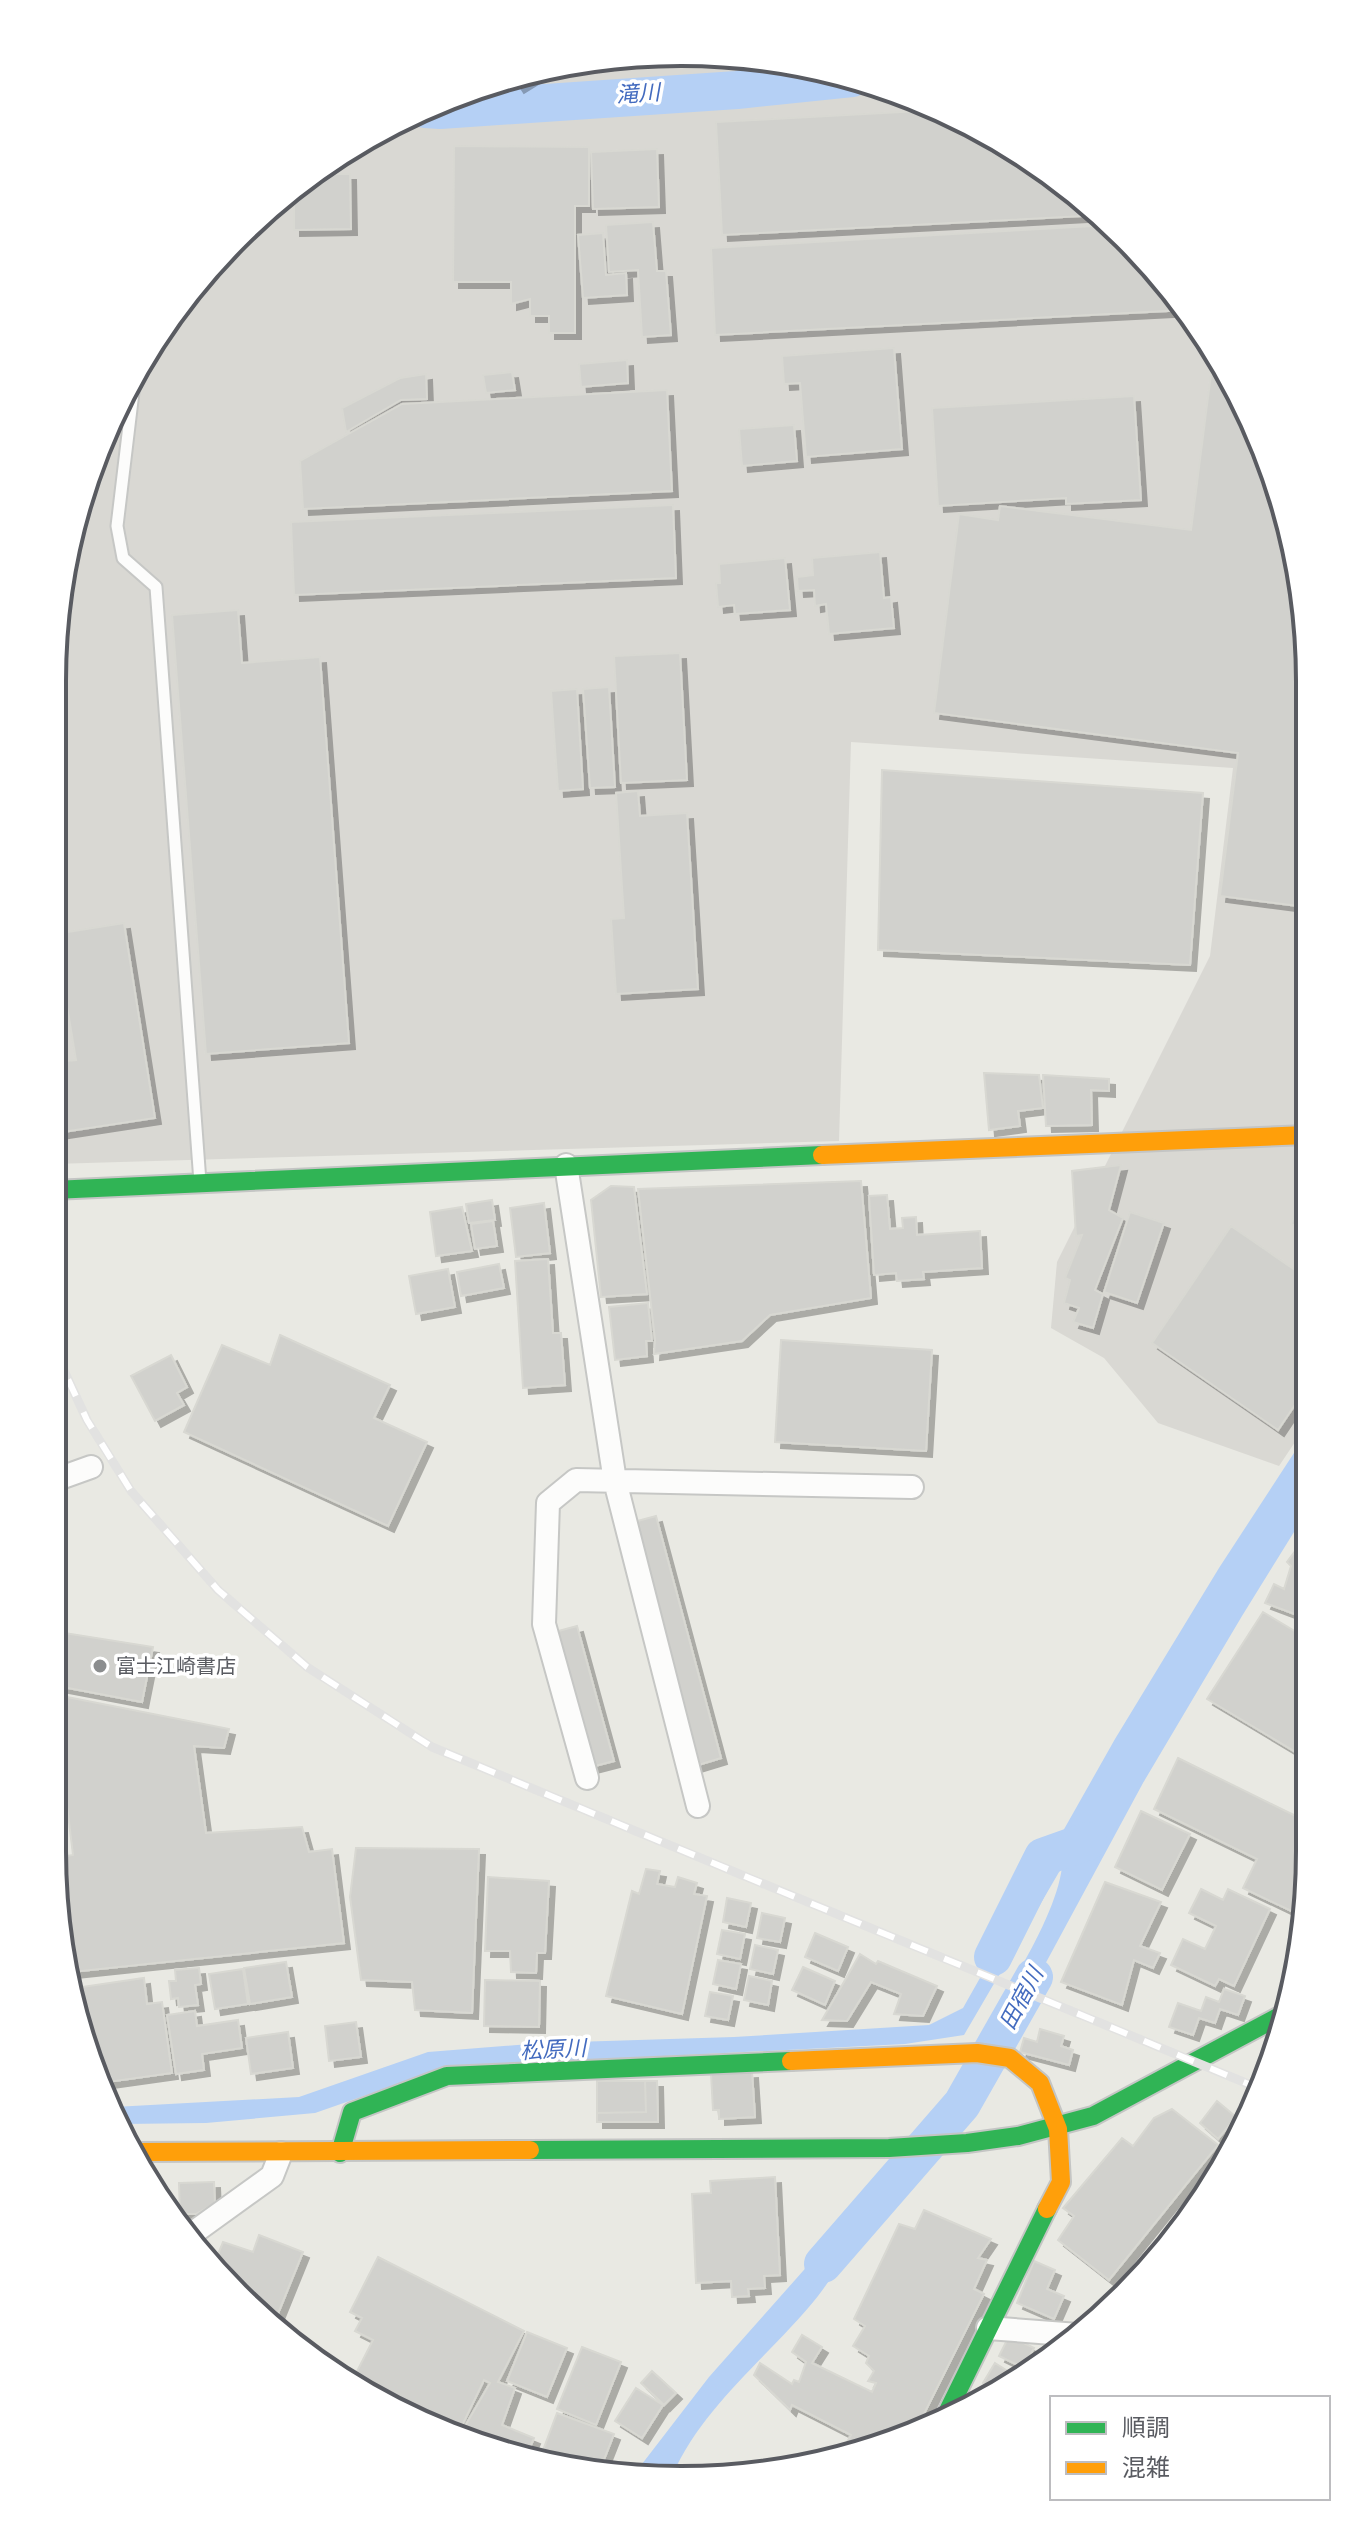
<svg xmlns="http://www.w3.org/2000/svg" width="1362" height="2532" font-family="Signika,'Noto Sans JP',sans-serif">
	<defs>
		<filter id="shadow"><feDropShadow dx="6" dy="6" stdDeviation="0" flood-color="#0004"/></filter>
	</defs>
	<rect width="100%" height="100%" fill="#e9e9e3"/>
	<path fill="#d9d8d3" d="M639 53 763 57 883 85 995 136 1096 208 1204 331 1276 478 1305 599 1307 1424 1279 1466 1158 1423 1104 1358 1051 1328 1057 1262 1210 956 1233 768 851 742 839 1141 53 1164V733L82 498 136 367 208 267 298 182 402 117 518 74Z"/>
	<path fill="#b5d0f5" d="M1307 1433V1511L1242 1616 1143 1783 1016 2018 978 2041C1004 1995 1056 1918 1062 1867L964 2035 905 2044 447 2067 315 2113 206 2123 123 2124 114 2107 299 2097 428 2052 542 2043 734 2037 929 2025 963 2008 1115 1739 1219 1568Z
		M850 2218 863 2229C848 2252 834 2275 818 2296 771 2355 704 2404 673 2474L640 2471 642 2464 709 2377Z"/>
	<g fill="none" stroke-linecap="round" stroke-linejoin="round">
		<path stroke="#b5d0f5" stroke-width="38" d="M425 109 440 110 737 90 852 78
			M993 1957 1043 1857 1088 1841
			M823 2264 962 2104 1034 1977"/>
	</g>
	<path fill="#d1d1cd" stroke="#d8d8d2" stroke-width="2" filter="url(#shadow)" d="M547 69 518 87 511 76 518 74Z
		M938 110 995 136 1102 215 722 235 716 122Z
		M454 146 589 147V206H575V333H549V316H530V299L511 304V282H453Z
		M657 149 659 207 593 209 591 152Z
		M311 174H350L351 229 294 230V186Z
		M653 222 657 271H666L671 335 642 337 638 270 609 272 606 225Z
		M1111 225 1185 310 715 335 711 248Z
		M603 233 606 275 626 273 627 295 583 298 578 235Z
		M894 348 902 449 806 457 800 383 784 384 782 356Z
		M1213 358H1217L1276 478 1305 599 1306 907 1220 896 1238 753 934 713 959 514 998 520 1000 506 1191 530Z
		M627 360 628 383 581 387 579 364Z
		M512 372 515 390 486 393 483 375Z
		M426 374 427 399 401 400 346 432 342 408 400 378Z
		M667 390 672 491 303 509 300 461 402 404Z
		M1134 396 1141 500 1066 504V498L938 506 932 408Z
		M794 425 797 461 742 466 739 429Z
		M673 505 676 578 294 595 291 522Z
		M880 552 884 598 891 597 894 628 829 634 826 604 815 606 814 590 798 591 797 577 813 575 812 558Z
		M785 558 790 610 735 614 734 605 718 607 716 583H720L719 564Z
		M238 610 242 663 320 657 349 1043 206 1054 172 615Z
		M680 653 687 780 621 783 614 656Z
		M609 687 615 787 590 788 583 689Z
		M577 689 583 789 558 791 551 691Z
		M882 770 1203 793 1190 965 878 950Z
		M638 791 640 816 687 813 698 989 616 994 611 919 624 918 616 793Z
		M124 923 155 1118 56 1133 53 1113V1062L76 1060 55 934Z
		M984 1073 1039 1075 1043 1108 1018 1111 1020 1126 989 1130Z
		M1043 1075 1109 1079V1091L1091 1090 1092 1125 1046 1126Z
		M1121 1165 1109 1210 1123 1218 1095 1290 1103 1294 1093 1328 1073 1322 1079 1308 1064 1303 1070 1280 1065 1278 1082 1235 1076 1236 1072 1171Z
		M861 1181 871 1298 770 1315 742 1341 654 1354 655 1340 638 1189Z
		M611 1186 634 1187 647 1294 601 1297 591 1200Z
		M1306 1187 1307 1231 1291 1224Z
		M887 1195 890 1229 903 1228 902 1218 916 1217 917 1235 980 1231 982 1268 923 1272 924 1279 897 1281 896 1273 874 1275 869 1196Z
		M492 1200 495 1220 469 1223 466 1204Z
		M544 1203 550 1253 516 1257 510 1208Z
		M462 1207 472 1251 436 1256 430 1212Z
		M1130 1212 1164 1223 1137 1303 1104 1292Z
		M493 1221 497 1246 475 1249 471 1224Z
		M1231 1226 1298 1272 1307 1260V1387L1278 1430 1152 1343Z
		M548 1259 553 1333H561L565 1385 523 1388 515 1261Z
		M499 1264 504 1288 461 1296 457 1272Z
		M448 1269 455 1307 416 1314 409 1276Z
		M648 1303 652 1341H646L647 1356 615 1360 609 1307Z
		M280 1335 390 1385 374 1418 427 1442 388 1526 184 1432 222 1345 270 1365Z
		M781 1340 932 1350 926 1451 775 1442Z
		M171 1355 187 1387 177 1393 184 1405 155 1421 131 1376Z
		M656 1516 721 1758 695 1766 630 1523Z
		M1308 1534V1619L1265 1603 1274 1584 1284 1589 1291 1566 1287 1562Z
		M1263 1612 1308 1639V1717L1304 1757 1207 1699Z
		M577 1626 614 1761 587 1768 551 1633Z
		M52 1631 153 1647 142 1702 52 1685Z
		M52 1694 229 1729 224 1748 194 1746 206 1833 302 1827 309 1852 332 1849 344 1943 72 1972 53 1858 73 1855 65 1789 52 1792V1774L64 1772 59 1731 52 1730Z
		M1178 1758 1308 1822 1309 1892 1304 1917 1243 1888 1257 1859 1154 1809Z
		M1141 1811 1190 1834 1162 1890 1115 1867Z
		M356 1848 479 1849 472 2013 415 2010 412 1982 361 1980 350 1897Z
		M646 1869 660 1871 657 1884 675 1887 678 1877 697 1883 694 1894 707 1896 682 2014 606 1996 632 1891 639 1894Z
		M488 1877 549 1881 545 1953H537L536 1973 511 1972 510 1951H485Z
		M1105 1882 1161 1902 1140 1946 1160 1953 1153 1968 1134 1960 1122 2005 1061 1982Z
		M1201 1889 1223 1900 1228 1889 1270 1909 1234 1986 1219 1979 1215 1986 1171 1965 1183 1939 1205 1949 1216 1926 1189 1913Z
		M727 1898 751 1903 746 1927 723 1922Z
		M762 1913 785 1918 780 1942 757 1938Z
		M722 1930 745 1934 740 1959 717 1954Z
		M815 1933 848 1947 838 1971 805 1957Z
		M755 1945 778 1950 773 1974 750 1969Z
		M860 1954 876 1964 878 1961 937 1986 923 2016 894 2014 901 1994 871 1982 847 2021 822 2020Z
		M718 1960 741 1964 736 1989 713 1984Z
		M286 1962 292 1997 250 2004 244 1968Z
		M803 1967 835 1981 825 2005 792 1990Z
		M199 1968 201 1984 195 1985 198 2005 179 2007 178 1998 171 1999 169 1981H176L175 1970Z
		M243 1969 248 2004 215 2009 209 1974Z
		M749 1976 772 1981 768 2005 744 2000Z
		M144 1978 147 2004 162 2002 172 2073 101 2083 86 2054 75 1988Z
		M485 1980 540 1981 539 2027 484 2026Z
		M1224 1989 1245 1996 1238 2015 1220 2009 1215 2023 1199 2018 1193 2035 1169 2027 1178 2003 1201 2011 1206 1997 1219 2002Z
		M710 1992 733 1996 728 2020 705 2016Z
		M195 2011 197 2026 238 2020 242 2048 202 2054 204 2070 176 2074 167 2015Z
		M356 2022 361 2057 329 2061 325 2026Z
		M1040 2029 1064 2036 1061 2046 1073 2050 1069 2065 1020 2052 1024 2038 1037 2042Z
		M288 2032 293 2068 251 2074 246 2038Z
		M752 2072 755 2117 719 2119V2110H713L711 2074Z
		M597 2081H645L646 2112 597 2113Z
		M645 2081H657L658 2122H597V2113L646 2112Z
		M1217 2101 1236 2117 1218 2139 1200 2123Z
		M1172 2109 1218 2145 1109 2280 1058 2240 1074 2216 1063 2208 1122 2138 1133 2146 1154 2118Z
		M775 2177 780 2275 764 2276 765 2288 748 2289 749 2296 732 2297 731 2281 696 2283 692 2194 711 2193 710 2181Z
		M214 2182 215 2204 196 2214H180L179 2183Z
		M924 2210 991 2239 978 2258 987 2260 974 2289 984 2294 914 2434 845 2450 843 2449 851 2435 792 2405 790 2410 754 2375 760 2363 792 2384 794 2380 799 2382 806 2362 792 2352 802 2335 822 2347 812 2363 872 2392 876 2383 868 2381 874 2371 866 2363 869 2356 853 2346 865 2326 854 2319 899 2224 915 2229Z
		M259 2235 303 2252 275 2321 214 2264 223 2242 253 2252Z
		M378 2257 524 2331 498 2382 515 2388 502 2425 534 2438 525 2459 461 2433 490 2383 484 2380 459 2432 351 2383 373 2340 355 2331 362 2318 350 2312Z
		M1034 2261 1055 2270 1047 2289 1064 2296 1054 2319 1017 2303Z
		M527 2332 567 2348 547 2397 507 2381Z
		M1009 2336 1034 2348 1024 2368 999 2356Z
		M582 2347 621 2362 596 2425 557 2409Z
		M995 2363 1014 2375 984 2394 982 2392 986 2385 983 2383Z
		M652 2371 676 2393 664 2405 641 2383Z
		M636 2388 663 2405 642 2438 615 2421Z
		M557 2413 614 2434 601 2467 539 2461Z"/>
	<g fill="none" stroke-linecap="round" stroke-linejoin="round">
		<g stroke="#c6c7c5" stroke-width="15">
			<path id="lane" d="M136 367 117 526 123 558 156 587 200 1182"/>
		</g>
		<g stroke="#c6c7c5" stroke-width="26">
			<path id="street" d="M566 1165 615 1481 698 1806
				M52 1481 91 1467
				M587 1778 544 1624 548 1503 576 1480 912 1487
				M186 2238 272 2176 281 2153
				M988 2328 1078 2335"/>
		</g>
		<g stroke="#c4c5c4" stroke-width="22">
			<path id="fast" d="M53 1190 822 1155
				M530 2150 889 2148 967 2143 1018 2136 1093 2116 1289 2011
				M340 2153 352 2112 447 2076 791 2061
				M945 2417 1047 2209"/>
		</g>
		<g stroke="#c4c5c4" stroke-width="22">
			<path id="slow" d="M822 1155 1306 1135
				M791 2061 977 2053 1010 2058 1040 2083 1058 2129 1061 2182 1047 2209
				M138 2152 530 2150"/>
		</g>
		<use href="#lane" stroke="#fcfcfb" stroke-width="11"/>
		<use href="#street" stroke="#fcfcfb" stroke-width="22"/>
		<use href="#fast" stroke="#30b455" stroke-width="18"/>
		<use href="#slow" stroke="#ff9f0a" stroke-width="18"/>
		<g stroke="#e2e2e1" stroke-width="9">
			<path id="rail" d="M53 1347 87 1420 131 1491 218 1590 307 1667 432 1747 1258 2088"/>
		</g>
		<use href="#rail" stroke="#fff" stroke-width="6" stroke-dasharray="18" stroke-linecap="butt"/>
	</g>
	<circle fill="#8b8d8e" stroke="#fff" stroke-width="3" cx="100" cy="1666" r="8"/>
	<g text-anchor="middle" stroke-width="7" stroke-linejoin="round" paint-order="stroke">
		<g font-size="20" fill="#595b61" stroke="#fff" text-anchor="start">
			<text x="116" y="1673">富士江崎書店</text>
		</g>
		<g font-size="22" font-style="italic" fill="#436bbf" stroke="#fff">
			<text transform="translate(638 93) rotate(-4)" y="8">滝川</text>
			<text transform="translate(1021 1998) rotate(-62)" y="8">田宿川</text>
			<text transform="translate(553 2049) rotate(-3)" y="8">松原川</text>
		</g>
	</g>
	<path d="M0 0H1362V2532H0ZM681 66H681A615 615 0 0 1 1296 681V1851A615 615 0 0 1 681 2466H681A615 615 0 0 1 66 1851V681A615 615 0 0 1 681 66Z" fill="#fff" fill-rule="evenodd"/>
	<path fill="none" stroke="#595b61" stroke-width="4" d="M681 66H681A615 615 0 0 1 1296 681V1851A615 615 0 0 1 681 2466H681A615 615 0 0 1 66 1851V681A615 615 0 0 1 681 66Z"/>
	<rect x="1050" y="2396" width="280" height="104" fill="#ffffff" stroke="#bdbdc0" stroke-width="2"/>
	<rect x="1066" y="2422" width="40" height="12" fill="#30b455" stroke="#bdbdc0" stroke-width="2"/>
	<text x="1122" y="2436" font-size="24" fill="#595b61">順調</text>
	<rect x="1066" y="2462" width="40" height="12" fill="#ff9f0a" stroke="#bdbdc0" stroke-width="2"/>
	<text x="1122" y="2476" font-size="24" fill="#595b61">混雑</text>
</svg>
